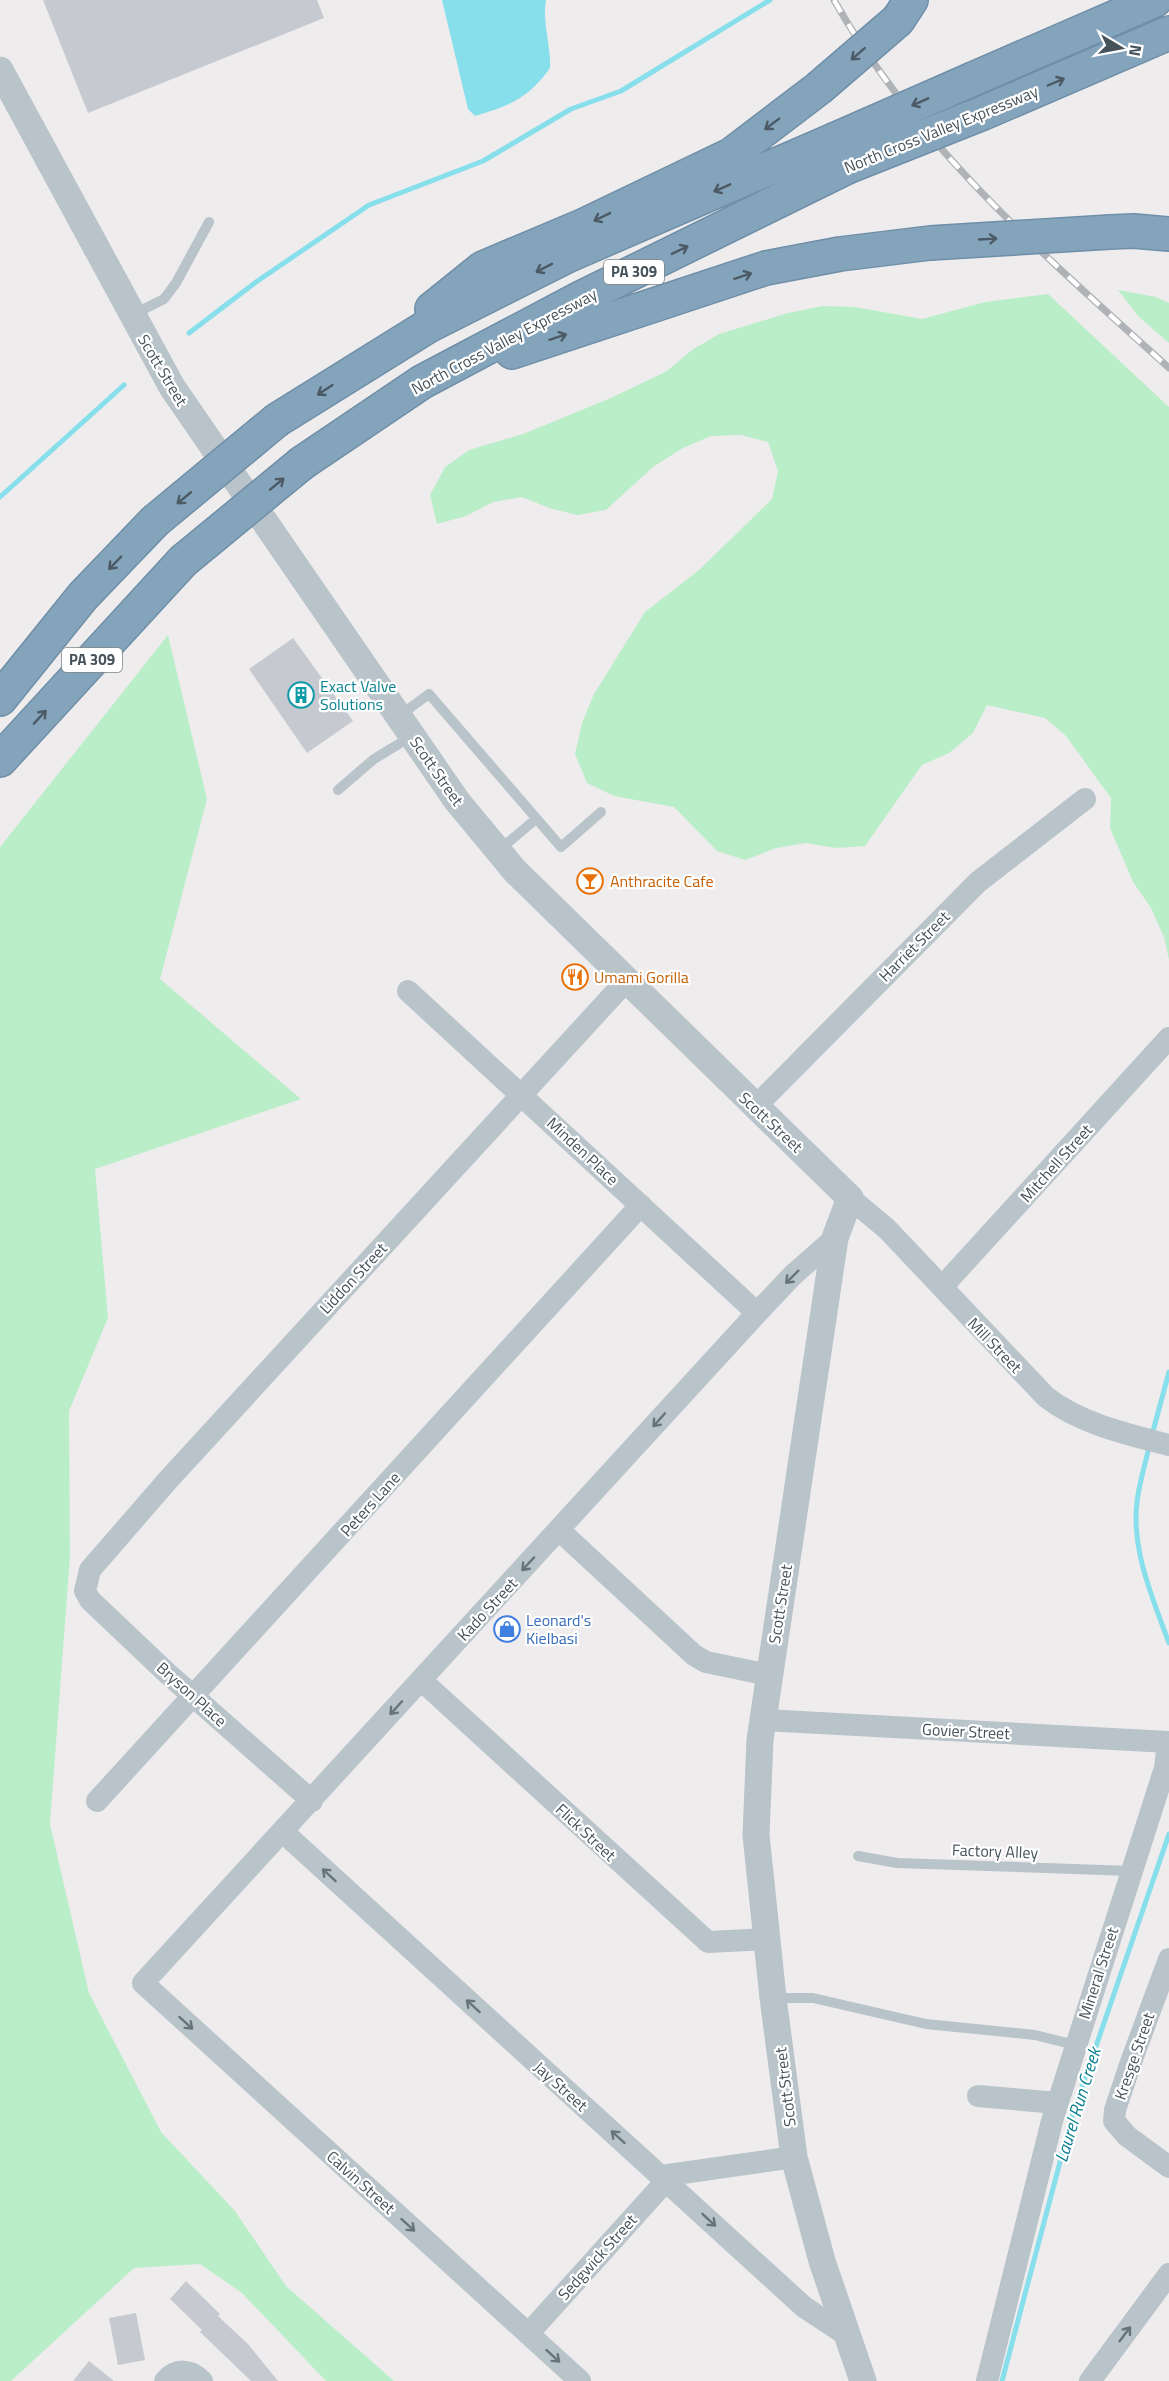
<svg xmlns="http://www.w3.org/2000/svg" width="1169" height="2381" font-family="'Titillium Web',sans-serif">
	<rect width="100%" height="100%" fill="#efeced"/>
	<path fill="#baeec9" d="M1118 290 1156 297 1169 303V343L1139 317Z
		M1048 294 1169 407V960L1164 937 1151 908 1133 882 1110 828 1111 798 1066 736 1045 718 987 705 973 733 949 753 922 765 865 846 836 848 806 843 776 848 745 860 717 851 674 807 614 796 587 783 575 754 582 723 594 694 645 612 699 570 772 499 778 471 768 442 741 435 711 436 683 448 653 467 606 510 577 515 549 508 522 497 493 502 466 516 437 524 430 495 445 467 469 450 523 434 611 398 667 371 692 350 719 334 788 313 823 306 855 307 922 319 985 302Z
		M168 635 207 799 160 979 301 1099 95 1169 108 1318 69 1411 70 1556 50 1824 89 1993 161 2132 235 2211 286 2286 394 2381H326L242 2293 200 2264 134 2268 11 2381H0V847Z"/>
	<path fill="#87dfeb" d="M442 0H546C542 21 551 46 550 68 529 98 509 106 475 116L468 109Z"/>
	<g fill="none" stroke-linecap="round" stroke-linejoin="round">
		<path stroke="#87dfeb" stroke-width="5" d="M189 333 256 282 369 205 483 161 571 109 621 91 770 0
			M0 497 124 385
			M1152 1435 1169 1372
			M1149 1447C1145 1465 1139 1484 1137 1502 1131 1549 1153 1600 1169 1643
			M1002 2381 1073 2113 1169 1834"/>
	</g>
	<path fill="#c6cad0" d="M43 0H317L324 18 88 113Z
		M293 638 353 721 307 753 249 669Z
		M186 2281 220 2314 218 2316 248 2344 278 2381H251L200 2332 202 2330 170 2299Z
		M136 2313 145 2360 118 2365 109 2318Z
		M89 2361 114 2381H73Z"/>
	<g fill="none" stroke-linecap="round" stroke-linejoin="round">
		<g stroke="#6f8fa8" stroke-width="36">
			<path id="motorway" d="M898 20 911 0
				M973 79 1155 0
				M983 113 1169 33
				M1110 232 1134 231 1169 234
				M432 309 483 268 585 225 731 155 819 88
				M512 352 766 268 840 254 930 243
				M277 420 428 326 569 255 834 140
				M302 463 422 382 579 299 847 167
				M0 699 83 596 155 521
				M0 760 183 561"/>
		</g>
		<path stroke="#b8c3ca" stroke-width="10" d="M134 314 164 299 176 283 209 222
			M399 716 429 694 561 847 601 812
			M338 790 374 759 412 736
			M499 850 536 819
			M858 1856 897 1863 1132 1871
			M775 1998H813L926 2024 1035 2035 1075 2045"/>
		<path stroke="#b8c3ca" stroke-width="22" d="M408 991 757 1313
			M755 1107 978 882 1085 799
			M850 1198 887 1229 1046 1397C1081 1424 1126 1434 1169 1445
			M942 1287 1169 1038
			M559 1530 694 1655 706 1662 769 1675
			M421 1680 708 1942 767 1939
			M764 1720 1168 1742 1165 1768 1052 2121 987 2381
			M97 1801 641 1205
			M312 1801 167 1673 90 1600 85 1591 90 1570 96 1563 168 1480 626 981
			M283 1832 804 2307 845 2334
			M1169 1959 1131 2062 1115 2110 1114 2121 1127 2136 1169 2167
			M978 2096 1057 2103
			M661 2176 794 2157
			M528 2334 666 2181
			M165 2381C176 2368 191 2369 202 2381
			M580 2381 143 1983 757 1313 793 1275 835 1238
			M1090 2381 1169 2274"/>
		<path stroke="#b8c3ca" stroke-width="27" d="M0 70 172 387 457 801 515 871 850 1198 835 1238 760 1740 756 1835 773 1998 794 2157 822 2261 863 2381"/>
		<use href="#motorway" stroke="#84a4bc" stroke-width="33"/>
		<g stroke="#afb3b7" stroke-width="7">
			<path id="rail" d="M834 0C917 147 1045 256 1169 368"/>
		</g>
		<use href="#rail" stroke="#fff" stroke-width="4.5" stroke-dasharray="14" stroke-linecap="butt"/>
		<g stroke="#6f8fa8" stroke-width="36" stroke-linecap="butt">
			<path id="motorway-bridge" d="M819 88 898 20
				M834 140 973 79
				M847 167 983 113
				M930 243 1110 232
				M155 521 277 420
				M183 561 302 463"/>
		</g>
		<use href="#motorway-bridge" stroke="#84a4bc" stroke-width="33"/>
	</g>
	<defs><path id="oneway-shaft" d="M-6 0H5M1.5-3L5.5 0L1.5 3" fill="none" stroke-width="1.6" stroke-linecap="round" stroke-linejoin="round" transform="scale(1.5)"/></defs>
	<g stroke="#4b5a64">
		<use href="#oneway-shaft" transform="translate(858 54) rotate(139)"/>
		<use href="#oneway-shaft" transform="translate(1056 82) rotate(-23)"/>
		<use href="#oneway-shaft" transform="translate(920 102) rotate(156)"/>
		<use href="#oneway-shaft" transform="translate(772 124) rotate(143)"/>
		<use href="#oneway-shaft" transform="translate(722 188) rotate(156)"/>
		<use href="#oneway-shaft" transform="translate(602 217) rotate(154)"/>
		<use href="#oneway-shaft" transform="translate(988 239) rotate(-3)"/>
		<use href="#oneway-shaft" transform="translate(680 250) rotate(-26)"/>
		<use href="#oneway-shaft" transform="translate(544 268) rotate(153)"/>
		<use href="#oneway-shaft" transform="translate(743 276) rotate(-18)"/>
		<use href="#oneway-shaft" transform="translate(558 337) rotate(-18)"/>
		<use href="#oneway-shaft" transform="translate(325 390) rotate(147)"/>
		<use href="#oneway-shaft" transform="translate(277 484) rotate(-39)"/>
		<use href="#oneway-shaft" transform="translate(184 498) rotate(140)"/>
		<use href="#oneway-shaft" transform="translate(115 563) rotate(134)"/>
		<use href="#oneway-shaft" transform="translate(40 717) rotate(-47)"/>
	</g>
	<g stroke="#68747c">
		<use href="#oneway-shaft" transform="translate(792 1277) rotate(135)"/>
		<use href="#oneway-shaft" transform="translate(659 1420) rotate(132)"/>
		<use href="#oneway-shaft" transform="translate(528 1564) rotate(133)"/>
		<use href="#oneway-shaft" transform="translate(396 1708) rotate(132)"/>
		<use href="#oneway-shaft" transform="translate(329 1875) rotate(-137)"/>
		<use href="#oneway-shaft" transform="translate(473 2006) rotate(-138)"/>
		<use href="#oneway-shaft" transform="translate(186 2023) rotate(42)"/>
		<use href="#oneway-shaft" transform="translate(618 2137) rotate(-138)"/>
		<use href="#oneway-shaft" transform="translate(709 2220) rotate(43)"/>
		<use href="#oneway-shaft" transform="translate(408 2225) rotate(42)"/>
		<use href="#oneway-shaft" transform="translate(1125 2334) rotate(-53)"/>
		<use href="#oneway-shaft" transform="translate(553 2356) rotate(42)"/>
	</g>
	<defs>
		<g id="building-ring" transform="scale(1.35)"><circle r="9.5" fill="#fff" stroke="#0f9aa8" stroke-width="1.5"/><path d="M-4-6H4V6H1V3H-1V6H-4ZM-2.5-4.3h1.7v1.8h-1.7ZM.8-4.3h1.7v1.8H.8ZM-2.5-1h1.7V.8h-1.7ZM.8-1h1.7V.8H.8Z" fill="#0f9aa8"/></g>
		<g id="bar-ring" transform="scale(1.35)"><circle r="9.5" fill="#fff" stroke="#e8710a" stroke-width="1.5"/><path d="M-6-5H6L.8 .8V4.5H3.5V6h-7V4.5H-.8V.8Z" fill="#e8710a"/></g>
		<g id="restaurant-ring" transform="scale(1.35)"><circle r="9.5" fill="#fff" stroke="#e8710a" stroke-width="1.5"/><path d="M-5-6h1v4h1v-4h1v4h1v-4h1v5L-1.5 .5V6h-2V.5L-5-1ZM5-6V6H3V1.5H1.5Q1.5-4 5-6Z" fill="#e8710a"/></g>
		<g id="shop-ring" transform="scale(1.35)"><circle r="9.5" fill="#fff" stroke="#3f7fe0" stroke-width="1.5"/><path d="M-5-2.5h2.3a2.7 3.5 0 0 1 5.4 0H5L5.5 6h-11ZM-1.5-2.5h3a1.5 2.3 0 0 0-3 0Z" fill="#3f7fe0"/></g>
	</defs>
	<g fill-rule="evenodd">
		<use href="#building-ring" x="301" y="695"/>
		<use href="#bar-ring" x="590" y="881"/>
		<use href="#restaurant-ring" x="575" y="977"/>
		<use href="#shop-ring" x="507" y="1629"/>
	</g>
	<g text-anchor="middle" stroke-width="4.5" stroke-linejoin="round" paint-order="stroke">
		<g fill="#fff" stroke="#7d868c" stroke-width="1.5">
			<rect x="604" y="260" width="60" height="24" rx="4.5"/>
			<rect x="62" y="648" width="60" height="24" rx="4.5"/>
		</g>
		<g font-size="15" font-weight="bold" fill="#45525a">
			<text x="634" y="277">PA 309</text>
			<text x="92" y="665">PA 309</text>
		</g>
		<g font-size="16" fill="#45525a" stroke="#fff">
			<text transform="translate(941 129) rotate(-22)" y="6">North Cross Valley Expressway</text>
			<text transform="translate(504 341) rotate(-28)" y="6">North Cross Valley Expressway</text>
			<text transform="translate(163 370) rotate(59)" y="6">Scott Street</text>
			<text transform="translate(437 771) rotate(55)" y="6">Scott Street</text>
			<text transform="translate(914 946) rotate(-45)" y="6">Harriet Street</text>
			<text transform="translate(771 1122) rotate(43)" y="6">Scott Street</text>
			<text transform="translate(583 1151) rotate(43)" y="6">Minden Place</text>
			<text transform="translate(1056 1163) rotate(-48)" y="6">Mitchell Street</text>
			<text transform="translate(353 1278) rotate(-47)" y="6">Liddon Street</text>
			<text transform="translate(995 1345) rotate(46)" y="6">Mill Street</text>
			<text transform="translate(370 1504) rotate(-48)" y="6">Peters Lane</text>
			<text transform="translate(780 1604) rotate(-81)" y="6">Scott Street</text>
			<text transform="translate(487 1609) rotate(-47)" y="6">Kado Street</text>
			<text transform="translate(192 1694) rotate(42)" y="6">Bryson Place</text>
			<text transform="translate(966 1731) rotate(3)" y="6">Govier Street</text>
			<text transform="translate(586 1832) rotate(43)" y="6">Flick Street</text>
			<text transform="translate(995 1851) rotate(2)" y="6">Factory Alley</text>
			<text transform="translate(1098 1973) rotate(-72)" y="6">Mineral Street</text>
			<text transform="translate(1134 2056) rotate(-71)" y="6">Kresge Street</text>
			<text transform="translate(561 2086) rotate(42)" y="6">Jay Street</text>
			<text transform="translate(785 2087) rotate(-97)" y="6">Scott Street</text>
			<text transform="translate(361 2182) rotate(42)" y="6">Calvin Street</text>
			<text transform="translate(597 2257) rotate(-48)" y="6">Sedgwick Street</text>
		</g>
		<g font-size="16" fill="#0d838f" stroke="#fff" text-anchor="start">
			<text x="320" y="692">Exact Valve<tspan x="320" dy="18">Solutions</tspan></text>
		</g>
		<g font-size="16" fill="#c56008" stroke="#fff" text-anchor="start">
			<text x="610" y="887">Anthracite Cafe</text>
			<text x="594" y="983">Umami Gorilla</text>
		</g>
		<g font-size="16" fill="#366cbe" stroke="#fff" text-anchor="start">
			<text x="526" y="1626">Leonard's<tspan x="526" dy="18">Kielbasi</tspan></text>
		</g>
		<g font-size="18" font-style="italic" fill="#0d8090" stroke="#fff">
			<text transform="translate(1078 2105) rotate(-73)" y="6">Laurel Run Creek</text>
		</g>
	</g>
	<g transform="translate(1121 48) rotate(100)" stroke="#ffffff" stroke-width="4.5" paint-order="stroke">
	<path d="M0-4.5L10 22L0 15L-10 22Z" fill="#45525a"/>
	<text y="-9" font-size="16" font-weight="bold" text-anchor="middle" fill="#45525a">N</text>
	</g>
</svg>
